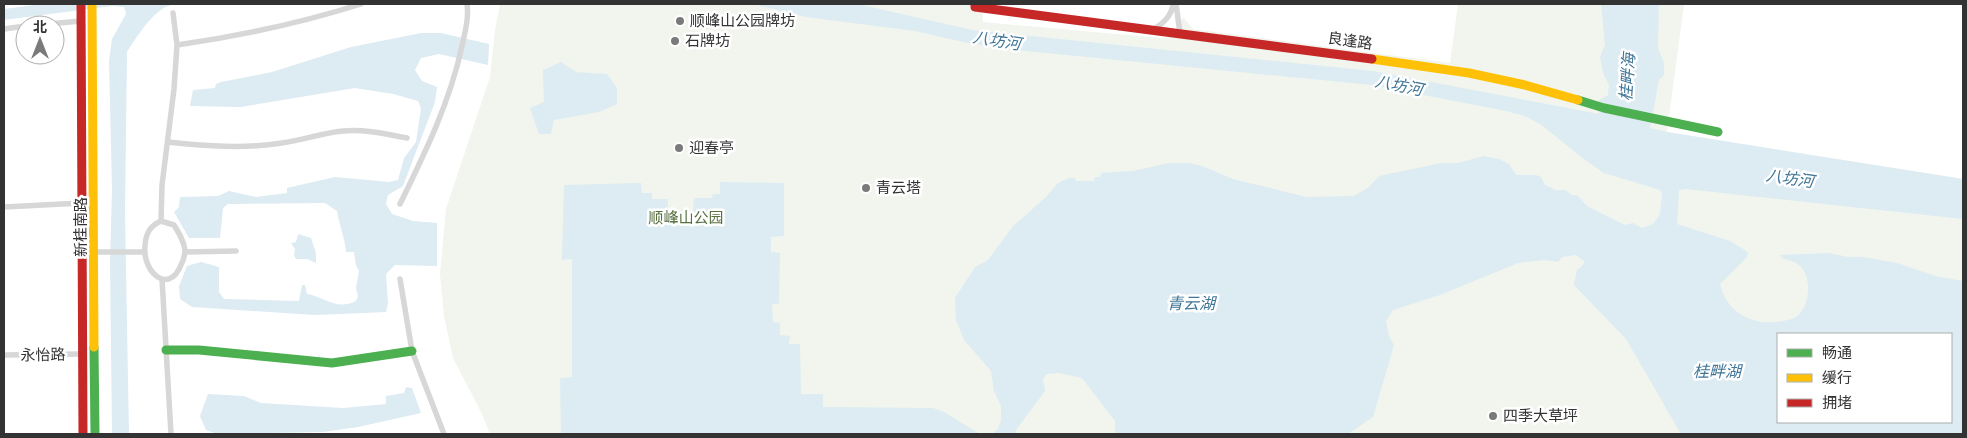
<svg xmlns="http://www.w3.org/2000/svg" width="1967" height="438" font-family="'Varela Round','Noto Sans SC',sans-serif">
	<rect width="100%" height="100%" fill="#fff"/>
	<path fill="#f1f5ed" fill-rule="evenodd" d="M500 4H983V22L1161 38 1174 37 1183 17 1193 29 1450 63 1458 4H1684L1667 132 1963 179V434H490L482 414 453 358 444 316 440 274 446 209 490 77 495 30ZM1778 334H1951V422H1778Z"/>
	<path fill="#ddebf3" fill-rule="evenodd" d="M42 4H185C180 4 173 4 168 6 152 12 136 38 127 52L125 213 129 434H112L110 261 112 190 109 61 112 39 126 14 124 7 112 6 4 20V9Z
		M753 4H858L972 30 1373 71 1599 114 1598 101 1608 95 1609 85 1603 73 1600 57 1605 45 1601 4H1659L1658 48 1664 63V75L1659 80 1650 128 1667 132 1963 179V219L1686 189 1679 190 1677 224 1730 241 1748 252 1746 258 1720 284C1726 311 1750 325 1777 322 1783 321 1791 320 1796 317 1810 307 1813 277 1799 265 1794 261 1787 260 1782 258L1780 255 1829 253 1848 257H1863L1897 263 1935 276 1963 281V434H1681L1626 339 1574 285 1577 269 1580 268 1585 262 1576 255 1562 257 1558 262 1545 260 1518 263 1440 295 1393 310 1386 321 1389 336 1394 345 1373 417 1348 434H1115V421L1082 378 1059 373 1047 374 1043 379 1045 391 1016 430V434H992L998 429 1001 421V406L994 391 991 371 964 340 956 320 955 298 975 267 988 260 1013 226 1045 198 1058 183 1069 178H1075L1076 181H1094L1095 177H1100L1101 173 1133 171 1169 163H1190L1202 166 1233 179 1306 197 1354 196 1369 187 1379 176 1441 163H1458L1484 156 1499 159 1509 164 1516 175H1536L1541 177 1545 185 1556 190H1566L1571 195H1577L1587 206 1625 225 1633 223 1642 228 1653 224 1660 214 1662 194 1660 190 1604 173 1581 157 1543 126 1525 116 1506 111 1372 85 1016 50 968 43 915 31 806 17ZM1778 334H1951V422H1778Z
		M421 33H441L489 44 488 65 439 54 421 58 415 70 422 81 437 87 435 102 403 186 388 195 386 204 392 214 413 221 437 223V266L395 265 386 274 388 303 386 312 315 315 192 307 180 299 179 286 187 266 201 262 219 267V292L224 299 299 301 302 285H305L307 294C325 297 336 311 356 301L358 296 356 288 359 271 356 265 354 252H346C345 238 339 224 337 211L325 203 228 204 223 208 220 238H189L174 212 179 207 180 197 218 196 229 191 256 197 287 193V188L335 177 389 182 398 180 404 158 416 142 421 108 418 101 393 94 355 88 241 107 190 106 193 90 215 88 216 84 221 82 272 72 351 47Z
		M561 62 576 72 607 74 617 88V104L599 112 554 120 551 134H539L530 108 544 102 543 70Z
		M720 182 784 183V236L771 237V252L780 253 779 304H772L773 322 780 323V335L790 336 789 344H800L801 394H823V407L933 408 944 412 980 434H561L560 378 572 377V259L562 260 564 185 641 183 642 193H652V199H668V211L693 212 694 198H712L713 194H720Z
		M298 234 311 238 316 253V263L307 259H296L294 255 295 249 291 243 296 242Z
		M406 387 412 388 421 413 358 427 323 432 217 434 206 430 200 416 208 394 244 396 261 403 343 408 386 404V396L404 393Z"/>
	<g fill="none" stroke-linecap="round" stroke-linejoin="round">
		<path stroke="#d7d7d7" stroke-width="5.5" d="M1176 4 1180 33
			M37 25 81 21
			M4 29 25 26
			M1154 29C1163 24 1172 15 1173 4
			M177 45C240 36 301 23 361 4
			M168 142C206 146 244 149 282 143 303 140 322 133 343 131 364 129 386 134 407 138
			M400 204C425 153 450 102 462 46 465 32 469 18 467 4
			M4 207 82 203
			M161 221 162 185 174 89 177 45 173 13
			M161 221 174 225C179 233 184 241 185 250 185 255 183 261 181 265 169 295 142 273 145 245 146 233 150 226 161 221Z
			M95 252H144
			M185 252 236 251
			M162 279 171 434
			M400 279 412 351 444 434
			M4 355 83 354"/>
		<path stroke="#4caf50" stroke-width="9" d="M1578 100 1604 108 1718 132
			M94 347 95 434
			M166 350H199L332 363 412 351"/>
		<path stroke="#ffc107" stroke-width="9" d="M92 4 94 347
			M1372 59 1469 73 1525 85 1578 100"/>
		<path stroke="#c62828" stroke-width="9" d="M81 4 83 434
			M975 4V7L1372 59"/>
	</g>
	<g fill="#7a7a7a" stroke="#fff" stroke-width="2">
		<circle cx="680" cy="21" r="5"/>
		<circle cx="675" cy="41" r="5"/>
		<circle cx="679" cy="148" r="5"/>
		<circle cx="866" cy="188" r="5"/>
		<circle cx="1493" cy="416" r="5"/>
	</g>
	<g text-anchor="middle" stroke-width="5" stroke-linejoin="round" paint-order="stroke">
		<g font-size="15" fill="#333" stroke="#fff" text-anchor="start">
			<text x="690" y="26">顺峰山公园牌坊</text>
			<text x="685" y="46">石牌坊</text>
			<text x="689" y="153">迎春亭</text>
			<text x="876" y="193">青云塔</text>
			<text x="1503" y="421">四季大草坪</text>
		</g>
		<g font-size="15" fill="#333" stroke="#fff">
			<text transform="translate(1350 41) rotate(8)" y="5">良逢路</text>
			<text transform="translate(81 227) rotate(-90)" y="5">新桂南路</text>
			<text transform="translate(43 355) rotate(-1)" y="5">永怡路</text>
		</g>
		<g font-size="15" fill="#56703f" stroke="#fff">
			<text x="686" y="223">顺峰山公园</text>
		</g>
		<g font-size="16" font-style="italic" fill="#3f7597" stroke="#fff">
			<text transform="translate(997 40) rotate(9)" y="6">八坊河</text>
			<text transform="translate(1627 77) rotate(-86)" y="6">桂畔海</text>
			<text transform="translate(1399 85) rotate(11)" y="6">八坊河</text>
			<text transform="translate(1790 178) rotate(8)" y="6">八坊河</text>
			<text x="1191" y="309">青云湖</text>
			<text x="1717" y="377">桂畔湖</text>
		</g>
	</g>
	<rect width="1967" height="438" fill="none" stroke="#333333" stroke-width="10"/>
	<rect x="1777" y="333" width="175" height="90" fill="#ffffff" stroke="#adadad"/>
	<rect x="1787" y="349" width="25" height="8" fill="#4caf50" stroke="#adadad"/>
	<text x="1822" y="358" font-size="15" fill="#333333">畅通</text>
	<rect x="1787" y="374" width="25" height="8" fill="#ffc107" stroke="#adadad"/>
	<text x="1822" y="383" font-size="15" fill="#333333">缓行</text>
	<rect x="1787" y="399" width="25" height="8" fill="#c62828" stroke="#adadad"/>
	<text x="1822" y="408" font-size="15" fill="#333333">拥堵</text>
	<g transform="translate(40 40)"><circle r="24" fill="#ffffff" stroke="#adadad"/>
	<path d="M0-4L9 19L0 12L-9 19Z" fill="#7a7a7a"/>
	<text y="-8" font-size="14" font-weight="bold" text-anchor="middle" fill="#333333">北</text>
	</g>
</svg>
